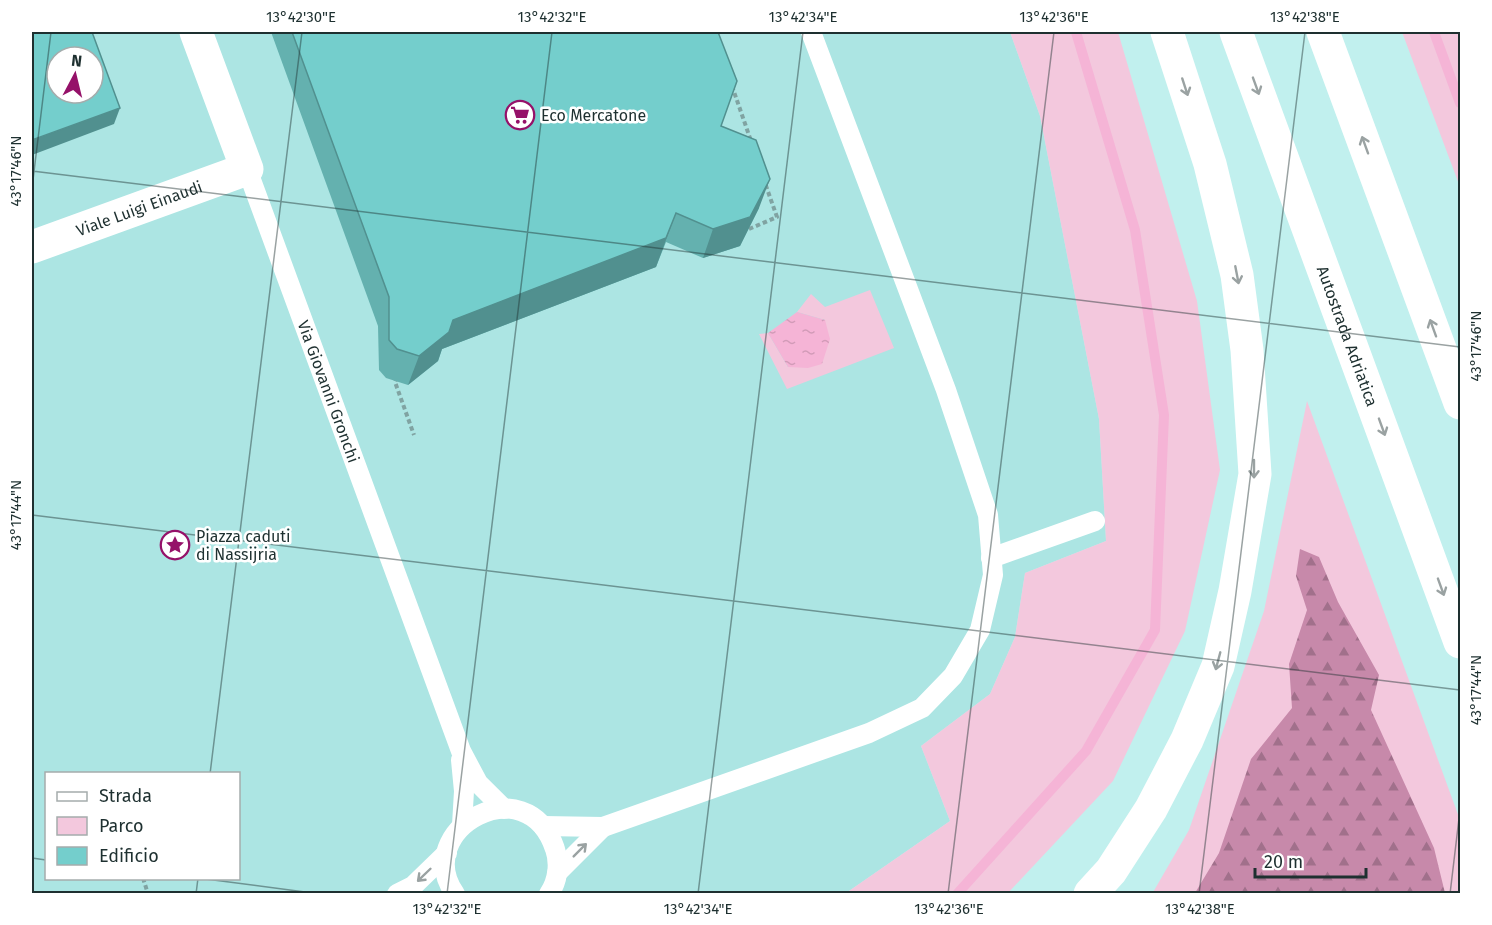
<svg xmlns="http://www.w3.org/2000/svg" width="1492" height="925" font-family="'Fira Sans',sans-serif">
	<defs>
		<pattern id="forest-firs" width="22" height="20" patternUnits="userSpaceOnUse" patternTransform="scale(1.5)"><rect width="22" height="20" fill="#c789aa"/><path d="M5 1l3.5 6h-7zM16 11l3.5 6h-7z" fill="#a1708b"/></pattern>
		<pattern id="water-ripples" width="26" height="14" patternUnits="userSpaceOnUse" patternTransform="scale(1.5)"><rect width="26" height="14" fill="#f5b4d6"/><path d="M2 4q2-2 4 0t4 0M15 11q2-2 4 0t4 0" fill="none" stroke="#d29bb8"/></pattern>
	</defs>
	<rect width="100%" height="100%" fill="#c1f0ee"/>
	<path fill="#ace5e3" fill-rule="evenodd" d="M32 32H1010L1040 116 1099 419 1106 541 1025 573 1015 637 990 694 921 746 950 821 846 893H32ZM57 57H93V93H57ZM46 774H238V878H46Z"/>
	<path fill="#f3c8dd" d="M1010 32H1118L1197 301 1220 470 1185 631 1113 781 1008 893H846L950 821 921 746 990 694 1015 637 1025 573 1106 541 1099 419 1040 116Z
		M1402 32H1460V187Z
		M870 290 894 348 787 389 759 334 768 333 788 367 825 320 797 312 811 294 825 307Z
		M1307 401 1460 820V893L1152 894 1189 830 1264 611Z"/>
	<path fill="url(#forest-firs)" d="M1300 549 1319 557 1338 602 1379 675 1371 710 1434 848 1445 893H1195L1219 853 1251 759 1292 708 1289 664 1307 610 1296 576Z"/>
	<path fill="url(#water-ripples)" d="M797 312 825 320 830 339 822 364 808 368 788 367 768 333Z"/>
	<g fill="none" stroke-linecap="round" stroke-linejoin="round">
		<path stroke="#f5b4d6" stroke-width="10" d="M1434 32 1460 103
			M957 894 1086 751 1155 630 1164 415 1135 230 1076 32"/>
		<path stroke="#80a3a2" stroke-width="4" stroke-dasharray="4.5 3" stroke-linecap="butt" d="M732 86 751 141
			M749 229 777 217 765 183
			M397 377 395 382 414 435
			M143 878 148 894"/>
		<g stroke="#fff" stroke-width="20">
			<path id="s1" d="M247 169 461 751 478 783 504 809"/>
			<path d="M991 558 1095 521"/>
			<path d="M461 760 464 791 462 825"/>
			<path d="M543 826 603 827 869 733 922 708 953 676 980 630 993 575 988 515 946 390 811 32"/>
			<path d="M557 873 603 827"/>
			<path d="M397 894 413 886 447 853"/>
			<path d="M455 894C410 830 527 764 555 849 560 863 558 881 549 894"/>
		</g>
		<path stroke="#fff" stroke-width="33" id="s2" d="M32 247 247 169 196 32"/>
		<g stroke="#fff" stroke-width="33">
			<path id="s3" d="M1236 32 1460 642"/>
			<path d="M1323 32 1460 403"/>
			<path d="M1090 894 1111 871 1151 809 1187 740 1218 666 1235 591 1255 474 1247 350 1237 275 1210 164 1167 32"/>
		</g>
	</g>
	<path fill="#64b1af" d="M271 32H718L721 126 759 208 740 246 703 258 666 242 656 267 442 349 438 361 408 385 386 378 379 370 378 326Z"/>
	<path fill="#51908f" d="M120 108 114 124 32 155V140Z
		M770 179 759 208 740 246 703 258 713 229Z
		M676 213 656 267 442 349 438 361 408 385 419 356 453 320Z"/>
	<path fill="#74cecc" stroke="#51908f" stroke-width="1.5" fill-rule="evenodd" d="M32 32H92L120 108 32 140ZM57 57H93V93H57Z
		M292 32H718L737 81 721 126 756 140 770 179 750 217 713 229 676 213 666 238 453 320 449 332 419 356 397 349 389 340V297Z"/>
	<defs><path id="oneway-shaft" d="M-6 0H5M1.5-3L5.5 0L1.5 3" fill="none" stroke-width="1.6" stroke-linecap="round" stroke-linejoin="round" transform="scale(1.5)"/></defs>
	<g stroke="#9aa2a2">
		<use href="#oneway-shaft" transform="translate(1256 86) rotate(70)"/>
		<use href="#oneway-shaft" transform="translate(1185 87) rotate(72)"/>
		<use href="#oneway-shaft" transform="translate(1365 145) rotate(-110)"/>
		<use href="#oneway-shaft" transform="translate(1237 275) rotate(79)"/>
		<use href="#oneway-shaft" transform="translate(1433 328) rotate(-110)"/>
		<use href="#oneway-shaft" transform="translate(1382 427) rotate(70)"/>
		<use href="#oneway-shaft" transform="translate(1254 469) rotate(90)"/>
		<use href="#oneway-shaft" transform="translate(1441 587) rotate(70)"/>
		<use href="#oneway-shaft" transform="translate(1218 661) rotate(105)"/>
		<use href="#oneway-shaft" transform="translate(580 850) rotate(-45)"/>
		<use href="#oneway-shaft" transform="translate(424 875) rotate(136)"/>
	</g>
	<path fill="none" stroke="#1e3030" stroke-width="1.5" stroke-opacity="0.45" d="M32 171 1460 347M32 188 51 32M32 515 1460 690M210 774 302 32M32 858 46 860M198 878 320 894M196 894 198 878M447 894 552 32M698 894 803 32M948 894 1054 32M1199 894 1305 32M1450 894 1460 810"/>
	<defs>
		<g id="supermarket-ring" transform="scale(1.5)"><circle r="9.5" fill="#fff" stroke="#951169" stroke-width="1.5"/><path d="M-6-5.5h2.5l.6 2H6L4.5 2H-2.5L-4.4-4H-6ZM-1.5 3.2a1.3 1.3 0 1 0 .1 0ZM3 3.2a1.3 1.3 0 1 0 .1 0Z" fill="#951169"/></g>
		<g id="sight-ring" transform="scale(1.5)"><circle r="9.5" fill="#fff" stroke="#951169" stroke-width="1.5"/><path d="M0-6L1.8-2.2L6-1.7L2.9 1.2L3.7 5.4L0 3.3L-3.7 5.4L-2.9 1.2L-6-1.7L-1.8-2.2Z" fill="#951169"/></g>
	</defs>
	<g fill-rule="evenodd">
		<use href="#supermarket-ring" x="520" y="115"/>
		<use href="#sight-ring" x="175" y="545"/>
	</g>
	<g text-anchor="middle" stroke-width="5" stroke-linejoin="round" paint-order="stroke">
		<g font-size="16" fill="#1e3030" stroke="#fff" text-anchor="start">
			<text x="541" y="121">Eco Mercatone</text>
			<text x="196" y="542">Piazza caduti<tspan x="196" dy="18">di Nassijria</tspan></text>
		</g>
		<g font-size="16" fill="#1e3030" stroke="#fff">
			<text dy="6" stroke="none"><textPath href="#s2" startOffset="114">Viale Luigi Einaudi</textPath></text>
			<text dy="6" stroke="none"><textPath href="#s3" startOffset="324">Autostrada Adriatica</textPath></text>
			<text dy="6" stroke="none"><textPath href="#s1" startOffset="237">Via Giovanni Gronchi</textPath></text>
		</g>
	</g>
	<rect width="1492" height="925" fill="none" stroke="#ffffff" stroke-width="66"/>
	<rect x="45" y="772" width="195" height="108" fill="#ffffff" stroke="#a5acac" stroke-width="1.5"/>
	<rect x="57" y="792" width="30" height="9" fill="#ffffff" stroke="#a5acac" stroke-width="1.5"/>
	<text x="99" y="802" font-size="18" fill="#1e3030">Strada</text>
	<rect x="57" y="817" width="30" height="18" fill="#f3c8dd" stroke="#a5acac" stroke-width="1.5"/>
	<text x="99" y="832" font-size="18" fill="#1e3030">Parco</text>
	<rect x="57" y="847" width="30" height="18" fill="#74cecc" stroke="#a5acac" stroke-width="1.5"/>
	<text x="99" y="862" font-size="18" fill="#1e3030">Edificio</text>
	<g transform="translate(75 75) rotate(7)"><circle r="28" fill="#ffffff" stroke="#a5acac" stroke-width="1.5"/>
	<path d="M0-4.5L10 22L0 15L-10 22Z" fill="#951169"/>
	<text y="-9" font-size="16" font-weight="bold" text-anchor="middle" fill="#1e3030">N</text>
	</g>
	<path d="M1255 868v9h111v-9" fill="none" stroke="#1e3030" stroke-width="3"/>
	<text x="1264" y="868" font-size="18" fill="#1e3030" stroke="#ffffff" stroke-width="4.5" paint-order="stroke">20 m</text>
	<rect x="33" y="33" width="1426" height="859" fill="none" stroke="#1e3030" stroke-width="2"/>
	<g font-size="15" text-anchor="middle" fill="#1e3030">
		<text x="301" y="22">13°42'30"E</text>
		<text x="552" y="22">13°42'32"E</text>
		<text x="803" y="22">13°42'34"E</text>
		<text x="1054" y="22">13°42'36"E</text>
		<text x="1305" y="22">13°42'38"E</text>
		<text transform="translate(16 171) rotate(-90)" y="5">43°17'46"N</text>
		<text transform="translate(1476 346) rotate(-90)" y="5">43°17'46"N</text>
		<text transform="translate(16 515) rotate(-90)" y="5">43°17'44"N</text>
		<text transform="translate(1476 690) rotate(-90)" y="5">43°17'44"N</text>
		<text x="447" y="914">13°42'32"E</text>
		<text x="698" y="914">13°42'34"E</text>
		<text x="949" y="914">13°42'36"E</text>
		<text x="1200" y="914">13°42'38"E</text>
	</g>
</svg>
